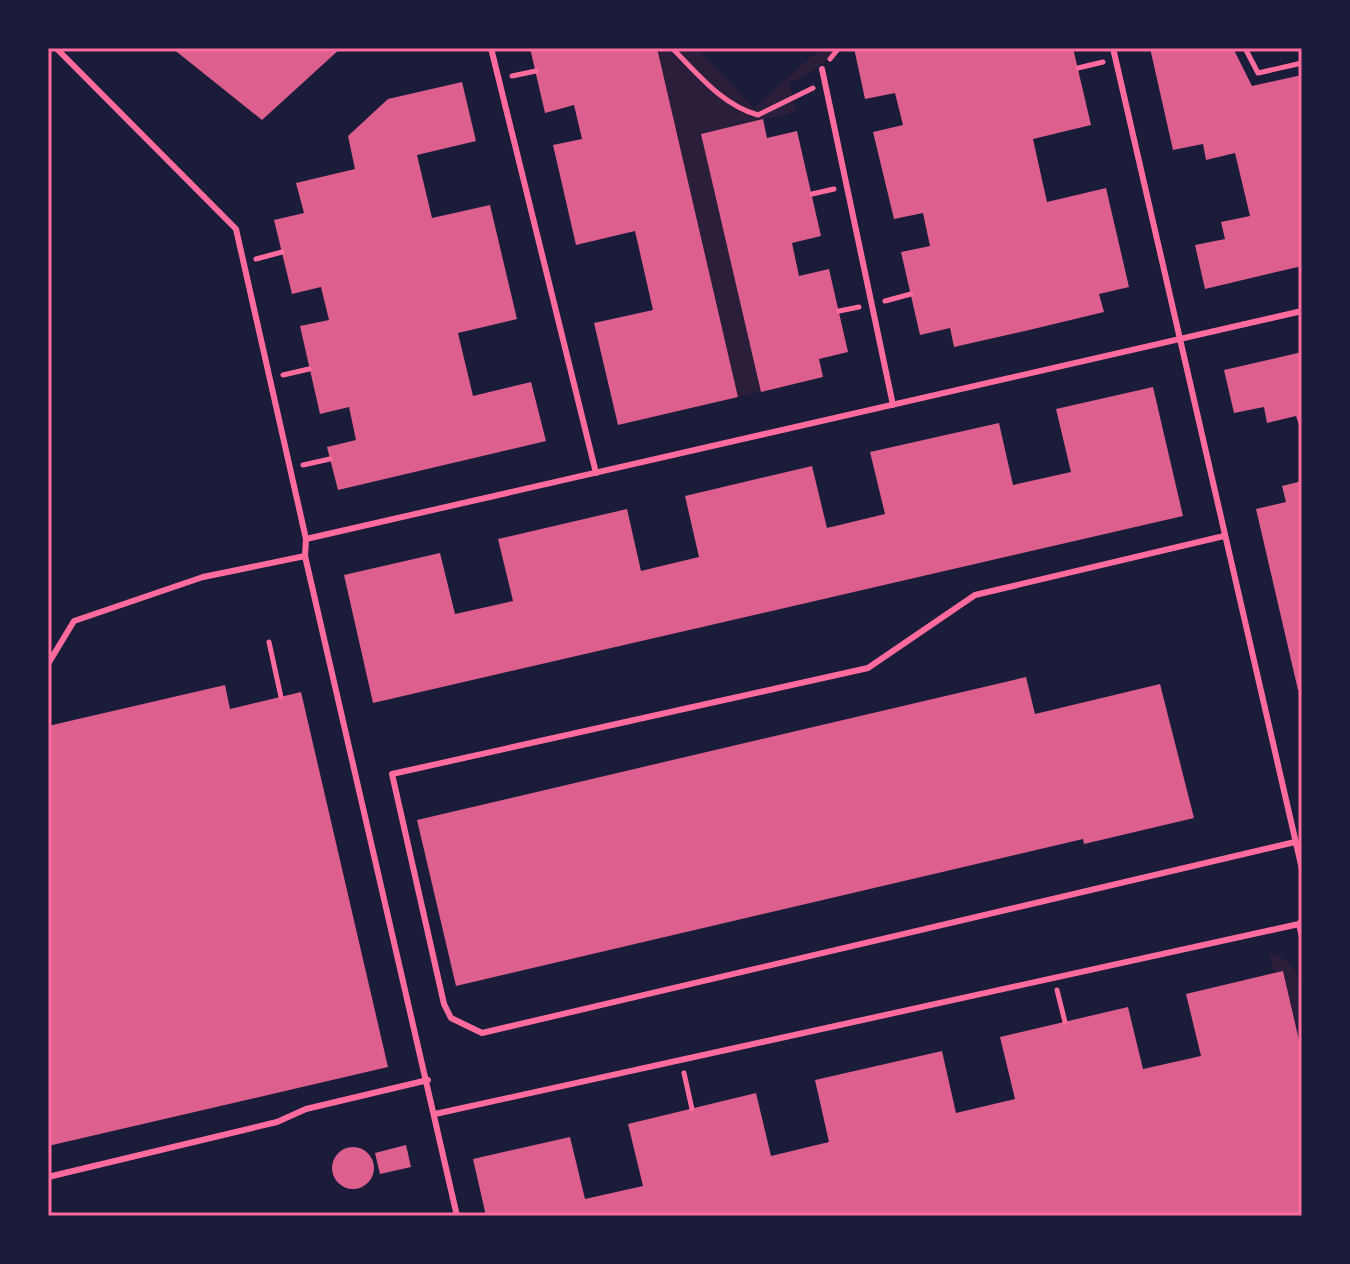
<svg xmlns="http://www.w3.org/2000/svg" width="1350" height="1264" font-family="Rubik,sans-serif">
	<rect width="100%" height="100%" fill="#1b1b3a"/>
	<path fill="#2a1e3b" d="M657 48H697L754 108 821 48H853C821 56 818 75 789 82L796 112 701 134 761 392 738 397Z
		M1269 952C1313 965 1302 1014 1302 1051L1284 972H1274Z"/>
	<path fill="#dd5f8e" d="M172 48H341L262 120Z
		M530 48H657L738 397 618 425 594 323 653 310 635 231 576 245 553 145 582 139 574 105 545 113Z
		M854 48H1073L1091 125 1033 139 1047 202 1106 188 1129 287 1099 294 1104 312 1025 331 954 347 950 328 920 335 901 252 930 246 923 213 894 219 873 132 903 125 895 93 865 99Z
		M1150 48H1233L1252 86 1302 75V266L1205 289 1195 245 1225 239 1221 222 1250 216 1235 153 1206 160 1203 144 1173 150Z
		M462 82 476 141 417 155 432 218 490 205 517 319 458 333 473 396 531 382 546 441 338 490 327 447 356 440 349 407 320 414 300 326 329 320 321 287 292 294 274 220 304 213 296 183 355 169 348 136 388 99Z
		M763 119 767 138 797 131 821 236 792 243 799 276 829 269 848 352 819 359 823 377 761 392 701 134Z
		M1302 352V434L1296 416 1267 423 1264 407 1234 413 1224 370Z
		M1153 387 1183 516 373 703 344 575 440 553 455 614 513 601 498 539 627 509 641 571 657 567 699 557 685 496 812 466 827 528 885 514 870 452 999 423 1013 485 1071 472 1056 409Z
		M1302 481V690H1298L1256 509 1286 502 1282 486Z
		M1026 677 1035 714 1160 684 1194 818 1084 844 1083 839 456 986 417 820Z
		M225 685 230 709 301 692 388 1067 48 1146V726Z
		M1283 971 1302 1053V1216H486L473 1159 570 1137 585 1199 643 1186 628 1124 756 1093 771 1156 829 1142 815 1080 942 1051 956 1113 1015 1099 1000 1037 1128 1007 1143 1069 1201 1056 1186 994Z
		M406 1145 411 1167 380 1174 375 1153Z
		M332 1168a21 21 0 1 1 42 0a21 21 0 1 1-42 0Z"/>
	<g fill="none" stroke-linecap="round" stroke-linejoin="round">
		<path stroke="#ff6b9d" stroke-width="5" d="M672 48C698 74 722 105 758 115L813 88
			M1245 48 1258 73 1302 63
			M830 59 839 48
			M1078 68 1103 62
			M512 76 536 71
			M812 194 834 189
			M256 259 282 252
			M885 301 911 294
			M839 311 859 307
			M283 375 309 369
			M303 465 330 459
			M269 642 281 697
			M1057 990 1065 1022
			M684 1073 692 1109"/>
		<path stroke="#ff6b9d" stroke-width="6" d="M56 48 236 229 306 539 305 556 457 1216
			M491 48 596 473
			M1113 48 1302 869
			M822 69 893 405
			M1224 536 975 595 868 668 392 774 444 1004 451 1018 482 1033 1295 842
			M306 539 1302 311
			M48 664 74 621 203 577 305 556
			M1299 924 1302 937
			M435 1114 1299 924 1302 920
			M48 1177 277 1122 306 1109 428 1080"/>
	</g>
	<rect width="1350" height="1264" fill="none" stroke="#1b1b3a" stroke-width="100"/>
	<rect x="50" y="50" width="1250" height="1164" fill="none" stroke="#ff6b9d" stroke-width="3"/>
</svg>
